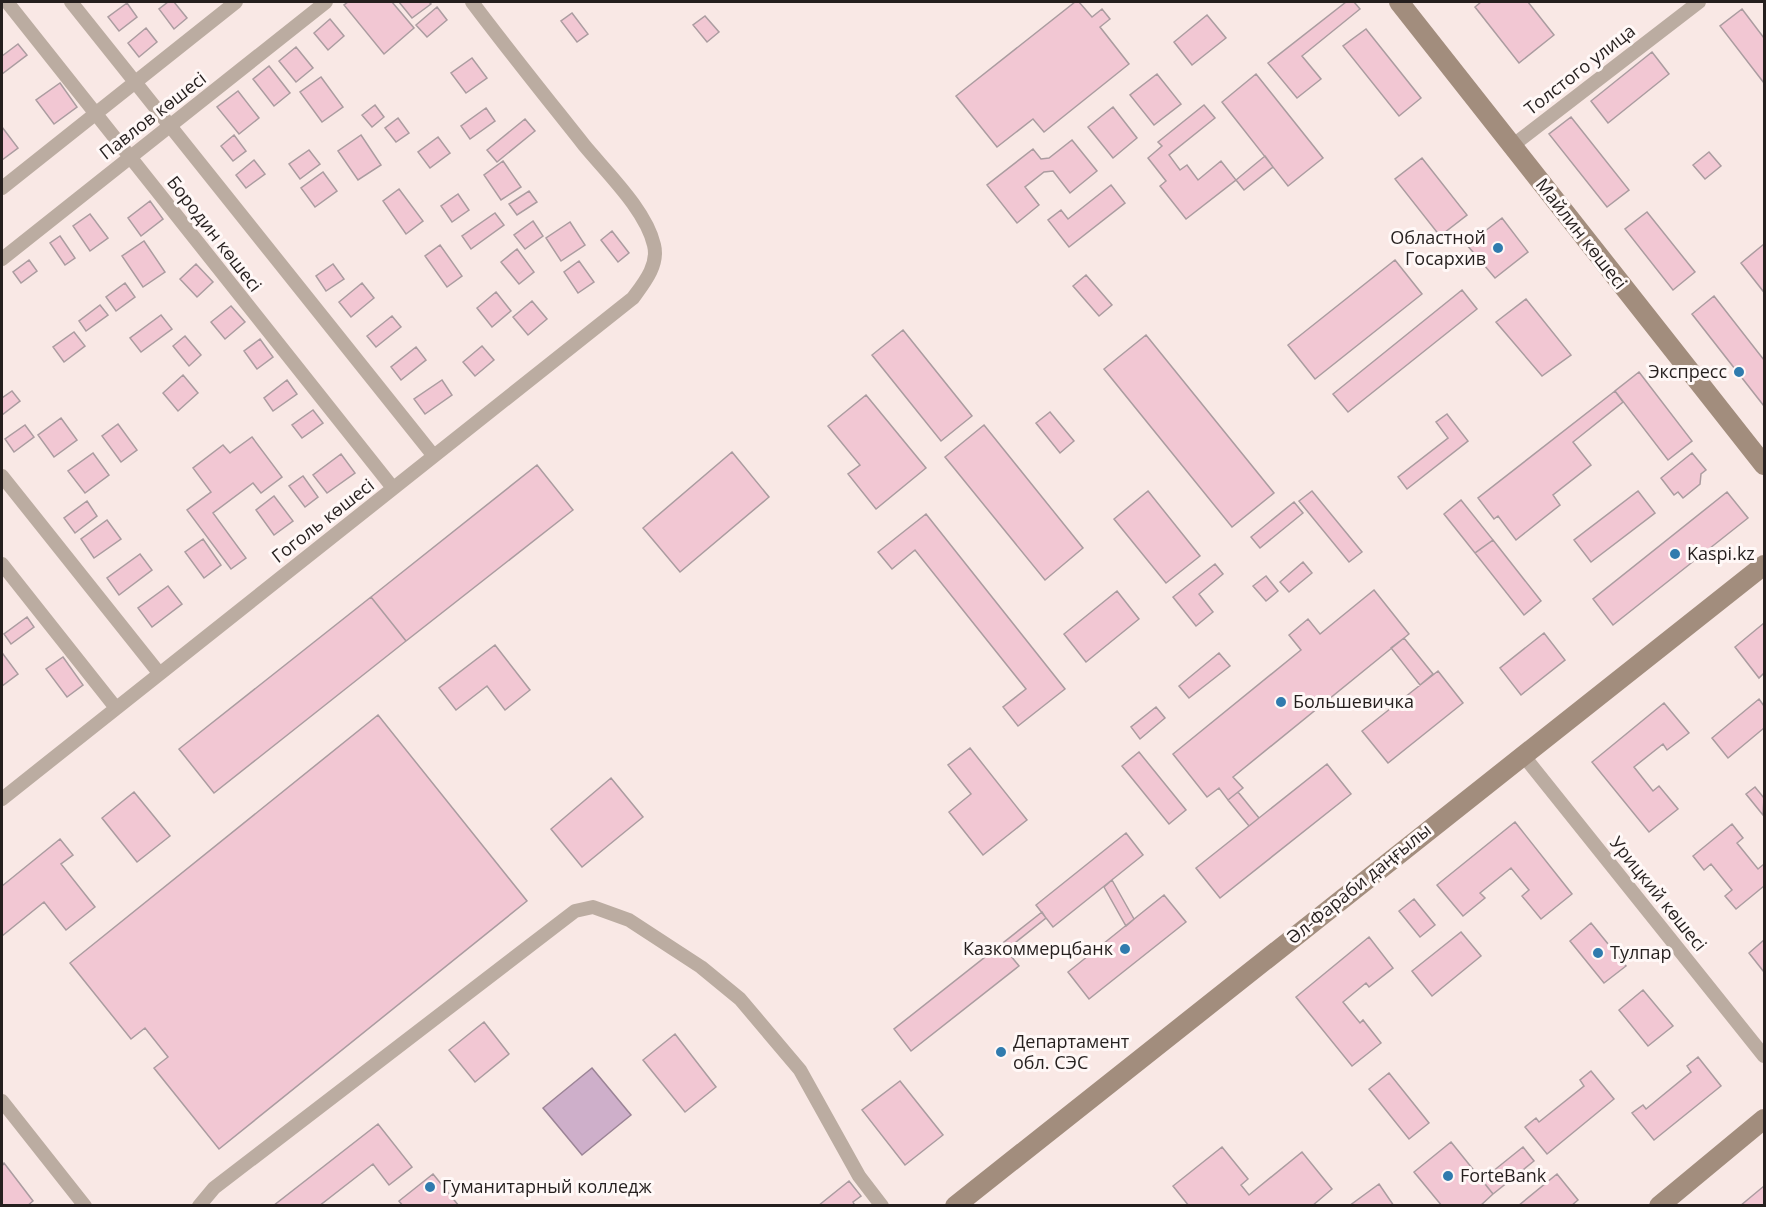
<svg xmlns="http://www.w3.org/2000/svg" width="1766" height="1207" font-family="'Open Sans',sans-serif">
	<rect width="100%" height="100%" fill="#f9e8e5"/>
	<path fill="#ceafca" stroke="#9b8496" stroke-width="1.5" d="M592 1068 631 1115 582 1155 543 1108Z"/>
	<path fill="#f2c7d3" stroke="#ab9ca0" stroke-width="1.5" d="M168 2H174L187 18 174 29 159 9Z
		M348 2H392L414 28 384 54 344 5Z
		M399 2H429L431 4 412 18Z
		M1075 2H1079L1092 17 1102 9 1110 19 1100 27 1129 64 1044 132 1033 119 997 147 956 96Z
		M1346 2H1354L1360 9 1302 56 1321 79 1297 98 1268 63Z
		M1481 2H1528L1554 35 1519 63 1475 7Z
		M127 3 137 17 119 31 108 17Z
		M437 7 447 20 427 37 416 25Z
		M1742 9 1764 38V83L1720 26Z
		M572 13 588 34 577 42 561 21Z
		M1207 15 1226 38 1192 65 1174 42Z
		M705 16 719 32 707 42 693 25Z
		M330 19 344 36 328 50 314 33Z
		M146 28 157 42 139 57 128 43Z
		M1366 29 1421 98 1399 116 1343 46Z
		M18 44 27 55 2 74V56Z
		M296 47 313 68 296 82 279 61Z
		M1652 52 1669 74 1608 123 1591 101Z
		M472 58 487 78 466 93 451 73Z
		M269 66 290 93 274 106 253 79Z
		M1157 74 1181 104 1154 125 1130 95Z
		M1256 74 1323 158 1288 186 1222 102Z
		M321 77 343 107 322 122 300 92Z
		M60 83 77 107 54 124 36 100Z
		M238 91 259 118 239 134 217 107Z
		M375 105 384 117 372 127 362 115Z
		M1204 105 1215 118 1169 155 1180 170 1187 165 1198 180 1221 161 1236 180 1186 219 1160 186 1166 181 1148 158 1162 146 1158 142Z
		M1113 107 1137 138 1113 158 1088 127Z
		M486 108 495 121 470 139 461 126Z
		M1571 117 1629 190 1607 207 1549 134Z
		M398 118 409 133 396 142 385 128Z
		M525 119 535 131 497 162 487 150Z
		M2 127 18 148 2 160Z
		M234 135 246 151 233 161 221 146Z
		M361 135 381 165 358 180 338 151Z
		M438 137 450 153 430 168 418 152Z
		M1072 140 1097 171 1070 193 1053 171 1044 172 1025 187 1039 205 1017 223 987 185 1033 149 1041 159 1049 158Z
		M309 150 320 164 300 179 289 164Z
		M1709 152 1721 166 1705 179 1693 165Z
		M1265 156 1273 167 1244 190 1236 180Z
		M1422 158 1467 215 1440 236 1395 179Z
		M254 160 265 174 246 188 236 175Z
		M503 161 521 187 501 200 484 175Z
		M323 172 337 191 315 207 301 188Z
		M1111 185 1125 203 1069 247 1048 220 1061 210 1068 219Z
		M399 189 423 221 406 234 383 201Z
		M529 191 537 202 517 215 509 204Z
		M458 194 469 210 452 222 441 206Z
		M150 201 163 219 141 236 128 218Z
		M1647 212 1695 272 1673 290 1625 229Z
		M495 213 504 225 471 249 462 236Z
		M90 214 108 238 90 251 73 226Z
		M1502 218 1528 252 1495 278 1467 245Z
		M533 221 543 236 525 249 514 235Z
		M570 222 585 245 561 261 546 238Z
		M612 231 629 253 618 262 601 240Z
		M60 236 75 258 65 265 50 243Z
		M144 241 165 272 143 287 122 256Z
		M1764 244V289L1763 291 1741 263Z
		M440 245 462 276 447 287 425 256Z
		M517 249 534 272 519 284 501 262Z
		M29 260 37 271 21 283 13 272Z
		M1395 260 1422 294 1315 379 1288 345Z
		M579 261 594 282 578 293 564 272Z
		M196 264 213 282 197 297 180 279Z
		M333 264 344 279 326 291 316 276Z
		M1086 275 1112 305 1099 316 1073 286Z
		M125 283 135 297 116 311 106 297Z
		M362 283 374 298 351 317 339 302Z
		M1462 290 1477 309 1348 412 1333 394Z
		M496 292 511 311 492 327 477 308Z
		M1714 296 1764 360V406L1692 314Z
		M1526 299 1571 355 1542 376 1496 322Z
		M532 301 547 319 528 335 513 317Z
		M100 305 108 315 86 331 79 321Z
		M231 306 245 322 225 339 211 322Z
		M161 315 172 329 141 352 130 338Z
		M392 316 401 327 376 347 367 336Z
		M903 330 972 416 941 441 872 355Z
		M74 332 85 346 64 362 53 347Z
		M1146 335 1274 493 1232 527 1104 369Z
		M185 336 201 355 189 366 173 346Z
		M260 339 273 357 257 369 244 351Z
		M482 346 494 360 475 376 463 362Z
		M416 347 426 360 401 380 391 367Z
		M1639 372 1692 441 1668 460 1615 391Z
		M183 375 198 393 178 411 163 393Z
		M287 380 297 394 273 411 264 398Z
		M442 380 452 395 425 414 414 399Z
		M12 391 20 401 2 415V398Z
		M1615 391 1623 402 1573 442 1591 465 1553 495 1560 505 1516 540 1498 516 1494 519 1478 498Z
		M866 395 926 468 876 509 848 474 860 465 828 426Z
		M313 410 323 423 302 438 292 425Z
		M1050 412 1074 441 1060 453 1036 423Z
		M1447 414 1468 441 1407 489 1398 477 1448 438 1436 422Z
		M61 418 77 440 54 457 38 435Z
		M118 424 137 450 121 462 102 436Z
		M25 425 34 437 14 452 5 439Z
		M984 425 1083 548 1045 580 945 457Z
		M252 437 282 477 261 493 253 483 213 513 246 558 231 569 187 510 211 492 193 468 223 445 230 453Z
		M732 452 769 497 680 572 643 528Z
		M93 453 109 475 85 493 68 471Z
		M1692 453 1706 470 1701 474 1700 484 1683 498 1678 492 1674 495 1661 478Z
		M341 454 355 473 327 493 313 475Z
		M537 465 573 510 406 641 371 597Z
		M303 476 318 497 305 507 289 486Z
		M1148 491 1200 556 1166 583 1114 519Z
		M1312 491 1362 552 1349 562 1299 501Z
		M1638 491 1655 513 1591 562 1574 540Z
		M1727 492 1748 518 1613 625 1593 599Z
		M274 496 293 521 274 535 256 510Z
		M1461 500 1493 540 1475 553 1444 514Z
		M87 501 97 516 75 533 64 518Z
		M1294 502 1303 513 1260 548 1251 537Z
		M926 514 1065 689 1018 726 1003 707 1026 689 915 550 892 569 878 552Z
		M107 520 121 539 94 558 81 539Z
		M203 539 221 565 204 578 185 552Z
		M1493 540 1541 601 1524 615 1475 553Z
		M140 554 152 570 119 595 107 578Z
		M1303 562 1312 573 1289 592 1280 582Z
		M1215 564 1223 574 1199 594 1213 612 1196 626 1173 597Z
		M1266 576 1278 591 1266 601 1253 586Z
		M168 586 182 604 152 627 138 608Z
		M1374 590 1409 634 1233 777 1243 788 1228 800 1219 788 1207 797 1173 754 1301 650 1289 635 1308 619 1320 634Z
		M1117 591 1139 619 1086 662 1064 634Z
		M371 597 406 641 214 793 179 749Z
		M27 617 34 627 11 644 4 634Z
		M1764 623V673L1759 678 1735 647Z
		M1544 633 1565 660 1521 695 1500 668Z
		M1404 638 1433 674 1420 685 1391 648Z
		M495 645 530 690 505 710 487 686 456 710 439 688Z
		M1219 653 1230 666 1189 698 1179 686Z
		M3 654 18 674 2 686V655Z
		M63 657 83 685 67 697 46 669Z
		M1438 671 1463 703 1388 763 1362 731Z
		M1759 699 1764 706V728L1728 758 1712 738Z
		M1664 703 1689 733 1667 750 1663 744 1634 767 1653 791 1659 786 1678 809 1649 832 1592 762Z
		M1156 707 1165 718 1140 739 1131 727Z
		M378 715 527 901 219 1149 154 1068 168 1057 145 1028 131 1039 70 963Z
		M970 748 1027 820 983 855 949 812 971 794 948 765Z
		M1139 752 1186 810 1169 824 1122 766Z
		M1327 764 1351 794 1220 898 1196 868Z
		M611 778 643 817 582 867 551 829Z
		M1755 787 1764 798 1763 815 1746 794Z
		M134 792 170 836 137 862 102 818Z
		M1238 792 1259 818 1249 826 1228 800Z
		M1515 822 1572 894 1541 919 1522 896 1529 890 1511 868 1480 893 1485 898 1463 916 1437 885Z
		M1732 824 1743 838 1737 843 1758 869 1764 864V886L1736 909 1725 896 1732 890 1711 864 1704 870 1693 856Z
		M1126 833 1143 855 1053 927 1036 905Z
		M60 839 73 855 61 864 95 907 66 930 44 902 2 936V886Z
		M1112 880 1134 919 1126 926 1104 887Z
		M1164 895 1186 922 1089 999 1068 972Z
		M1414 899 1435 925 1420 937 1399 911Z
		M1042 912 1046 918 1006 950 1019 966 911 1051 894 1029Z
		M1591 923 1626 966 1604 983 1570 941Z
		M1461 932 1481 956 1432 996 1412 971Z
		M1369 937 1393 968 1369 987 1366 983 1343 1002 1360 1023 1363 1020 1381 1043 1352 1066 1296 997Z
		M1764 940V972L1749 953Z
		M1643 990 1673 1026 1648 1046 1619 1010Z
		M484 1022 509 1054 475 1082 449 1050Z
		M675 1034 716 1087 685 1112 643 1060Z
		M1698 1057 1721 1086 1654 1140 1632 1113 1643 1105 1646 1109 1691 1072 1687 1066Z
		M1591 1071 1614 1099 1547 1154 1525 1127 1536 1118 1539 1122 1584 1086 1580 1080Z
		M1389 1073 1429 1123 1409 1139 1369 1089Z
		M900 1081 943 1135 905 1165 862 1110Z
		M378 1124 412 1167 389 1185 373 1164 319 1206H273Z
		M1451 1142 1493 1194 1480 1206H1442L1414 1172Z
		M1222 1147 1248 1179 1241 1185 1249 1195 1302 1152 1332 1189 1312 1206H1189L1173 1186Z
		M1523 1147 1534 1161 1493 1194 1482 1180Z
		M4 1163 33 1201 27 1206H2V1166Z
		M433 1174 459 1206H403L399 1201Z
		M1557 1174 1578 1200 1571 1206H1518Z
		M849 1181 861 1196 853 1202 855 1206H818Z
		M1379 1184 1394 1206H1349Z
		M1764 1186V1206H1740Z"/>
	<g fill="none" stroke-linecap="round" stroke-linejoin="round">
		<path stroke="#bbaca1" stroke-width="14" d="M7 2 393 488
			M71 2 433 455
			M1512 146 1699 2
			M2 188 236 2
			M2 259 326 2
			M2 476 159 673
			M2 564 116 708
			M1523 755 1764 1056
			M2 799 633 298C644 283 659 265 654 245 646 210 607 173 584 145 546 97 508 50 472 2
			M2 1101 85 1206
			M199 1206 214 1188 575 911 593 907 629 920 701 967 740 999 800 1070 859 1176 882 1206"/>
		<path stroke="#a28d7d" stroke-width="20" d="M1399 2 1764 465
			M955 1206 1764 565
			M1659 1206 1764 1119"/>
	</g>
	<g fill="#307bae" stroke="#fff8f7" stroke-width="2">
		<circle cx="1498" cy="248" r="6"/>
		<circle cx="1739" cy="372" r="6"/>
		<circle cx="1675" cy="554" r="6"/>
		<circle cx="1281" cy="702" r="6"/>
		<circle cx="1125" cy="949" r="6"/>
		<circle cx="1598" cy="953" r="6"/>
		<circle cx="1001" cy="1052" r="6"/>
		<circle cx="1448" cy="1176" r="6"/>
		<circle cx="430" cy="1187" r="6"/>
	</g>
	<g text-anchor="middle" stroke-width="6" stroke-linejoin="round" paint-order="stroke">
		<g font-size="18" fill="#251f1e" stroke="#fff8f7">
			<text transform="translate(1580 70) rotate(-38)" y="6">Толстого улица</text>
			<text transform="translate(153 116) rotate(-38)" y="6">Павлов көшесі</text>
			<text transform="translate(214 234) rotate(52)" y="6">Бородин көшесі</text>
			<text transform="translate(1581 234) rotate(52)" y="6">Майлин көшесі</text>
			<text transform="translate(323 521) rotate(-38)" y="6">Гоголь көшесі</text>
			<text transform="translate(1359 884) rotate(-39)" y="6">Әл-Фараби даңғылы</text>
			<text transform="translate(1658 894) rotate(51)" y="6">Урицкий көшесі</text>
		</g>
		<g font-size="18" fill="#251f1e" stroke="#fff8f7" text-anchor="start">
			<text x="1486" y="244" text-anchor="end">Областной<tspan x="1486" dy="21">Госархив</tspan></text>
			<text x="1727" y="378" text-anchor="end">Экспресс</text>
			<text x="1687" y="560">Kaspi.kz</text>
			<text x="1293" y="708">Большевичка</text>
			<text x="1113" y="955" text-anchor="end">Казкоммерцбанк</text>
			<text x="1610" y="959">Тулпар</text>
			<text x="1013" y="1048">Департамент<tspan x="1013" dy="21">обл. СЭС</tspan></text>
			<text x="1460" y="1182">ForteBank</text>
			<text x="442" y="1193">Гуманитарный колледж</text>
		</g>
	</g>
	<rect width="1766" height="1207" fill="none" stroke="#251f1e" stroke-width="6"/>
</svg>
